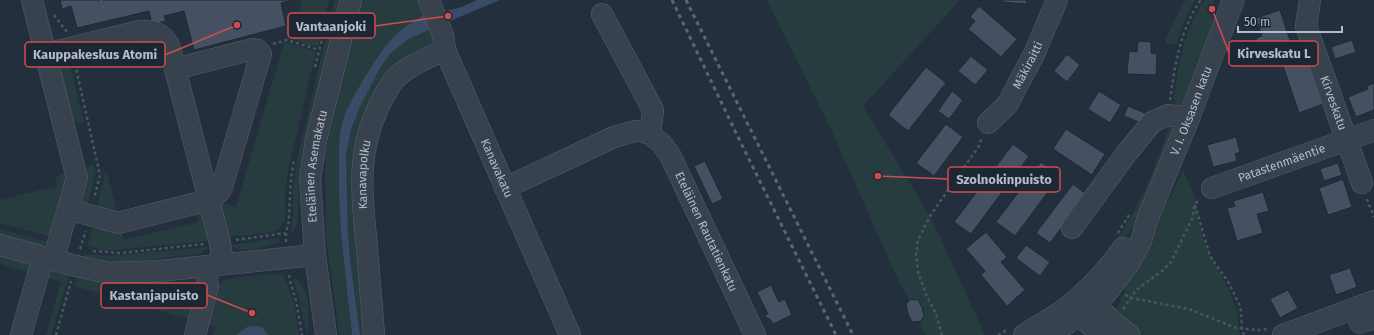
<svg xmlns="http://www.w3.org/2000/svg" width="1374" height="335" font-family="'Fira Sans',sans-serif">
	<rect width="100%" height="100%" fill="#242f3e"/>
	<path fill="#263c3f" d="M302 0H329L318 46H309L289 37 294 28Z
		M335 0H340L299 178 298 223 290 236 293 217V189L297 159Z
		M361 0H419L425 15 414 20 399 33 378 54 344 118 339 154V187L342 249 352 335H339L326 236 325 153 348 50Z
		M767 0H960L863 106 933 222 985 335H926L893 269 829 125Z
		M1185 0H1196L1191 7 1183 24 1177 42 1173 44H1166V38Z
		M1205 0H1215L1210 13 1213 17 1209 44 1184 107C1177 107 1176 104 1174 99 1179 62 1183 31 1205 0Z
		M1243 0H1247L1168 197 1170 198 1183 170 1194 195 1204 242 1229 290 1237 311 1238 325 1240 335H1137L1115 311 1125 290 1122 288Z
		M431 29 434 36 432 43 422 50 367 114 369 335H360L350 259 348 234 346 155 351 130 360 107 379 70 389 55 407 40Z
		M284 43H290L316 52 288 171 285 193V220L278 230 267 233 227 237 219 208 221 205 226 204 236 207Z
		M68 57 84 123H77L68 112 58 66 61 62Z
		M1170 124 1175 127 1136 221 1126 237 1112 256 1107 253C1138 213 1154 171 1170 124Z
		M93 164 96 174 87 207 80 205 78 199 87 170V166Z
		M64 173 67 175 68 179 52 237 0 223V200L57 186 56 176Z
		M107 173 118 215 96 210 104 178 103 174Z
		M201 211 210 241 113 250H102L87 246 93 224 121 230 124 240 199 222 197 212Z
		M0 229 48 242 41 247 0 238Z
		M278 238 281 241C269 246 241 256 231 245Z
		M208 247 200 254 116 263 82 260 84 254 109 256Z
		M0 253 30 262 31 268 28 272 0 264Z
		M49 267 70 272 51 335H46L61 282 46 278Z
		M270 274 284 275 294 303 299 335H213L216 327 205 324C210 308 211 287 227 279Z
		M78 275 118 286 133 288 192 282 197 284 199 288 191 318H186L74 286Z
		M295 278C313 290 308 315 308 334 302 323 302 309 299 297 297 291 294 285 293 279Z"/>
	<path fill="#394c67" d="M477 0H500L450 21 446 11 462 7Z
		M425 15 431 29 407 40 389 55 379 70 360 107 351 130 346 155 348 234 350 259 360 335H352C346 279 338 225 339 169 339 152 338 133 344 117 350 102 361 83 370 69 382 47 402 25 425 15Z
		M256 326 262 327 268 335H236L247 327Z"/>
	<path fill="#455162" stroke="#1f2835" d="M60 0H294L281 3 286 26 194 50 184 11 164 16 166 21 152 24 149 11 77 28 71 6 62 9Z
		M1002 0H1027L1026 4 1002 2Z
		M979 6 1017 39 1001 57 968 29 975 21 970 17Z
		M1280 10 1292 47 1262 57 1256 38 1262 36 1256 18Z
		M1352 40 1356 52 1335 59 1331 47Z
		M1138 41 1151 42V53L1157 54 1156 75 1127 74 1129 51 1137 52Z
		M1067 54 1080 65 1067 82 1054 71Z
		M1306 55 1323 104 1299 113 1282 63Z
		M971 56 988 70 975 85 958 71Z
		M926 67 946 83 908 131 888 115Z
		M1374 83V110L1356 117 1348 97 1368 89 1367 86Z
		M952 91 963 100 949 119 938 111Z
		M1099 91 1121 105 1110 123 1088 109Z
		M1128 106 1145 113 1141 123 1124 116Z
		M946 124 963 137 934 176 916 163Z
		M1066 129 1105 154 1092 175 1053 149Z
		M1236 137 1240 152 1235 154 1237 161 1213 167 1207 145Z
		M1013 144 1029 156 971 234 954 222Z
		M705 161 723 199 712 204 694 166Z
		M1041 162 1060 176 1015 236 996 222Z
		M1338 163 1342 175 1324 181 1320 169Z
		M1343 179 1352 207 1328 215 1319 188Z
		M1073 184 1086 194 1050 243 1036 233Z
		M1263 192 1269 211 1257 214 1263 233 1237 241 1227 208 1235 206 1233 201Z
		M986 232 1007 257 1001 262 1025 290 1007 306 981 275 985 271 966 249Z
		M1026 245 1050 262 1040 276 1016 258Z
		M1350 268 1357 287 1336 295 1329 275Z
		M771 285 779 302 785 299 792 315 773 324 769 318 767 319 765 315 768 314 757 292Z
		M1288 290 1298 308 1280 318 1270 299Z
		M911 299 918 300 922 307 924 316 921 321 913 322 911 320 908 314 906 304Z"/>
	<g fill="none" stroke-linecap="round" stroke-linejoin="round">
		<g stroke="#565f6c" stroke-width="22">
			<g id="minor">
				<path d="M32 0 77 178 53 260"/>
				<path id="s1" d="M429 0 443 35 445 50 570 335"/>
				<path id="s2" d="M1310 0 1306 26 1362 183"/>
				<path id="s3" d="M602 14 653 110 650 134 661 143 670 155 755 335"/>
				<path d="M45 54 140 31C154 30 162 33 169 45L220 243 223 264"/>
				<path id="s4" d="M988 123 1007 105 1035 52 1057 0"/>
				<path d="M505 188 614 137 635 131H641L650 134"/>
				<path id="s5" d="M1212 188 1374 130"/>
				<path d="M68 209 118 223 209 200C215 197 219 193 222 187L261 54 258 50 253 49 175 69"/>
				<path d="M1072 228 1126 154 1152 122 1168 115 1189 118"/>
				<path d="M0 245 76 266 109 273 159 271 315 255"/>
				<path d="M1085 295 1112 321 1129 335"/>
				<path d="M1069 307 1079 316 1103 335"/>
				<path d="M1354 309 1360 323 1374 318"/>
				<path d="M21 335 43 257"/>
				<path d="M195 335 208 286 206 266"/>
				<path id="s6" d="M326 335 315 255 310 179 316 140 351 0"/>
				<path id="s7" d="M374 335C372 306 369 277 367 247 362 198 356 155 378 108 383 98 388 87 395 79 408 65 428 58 445 50"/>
				<path d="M1024 335C1036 327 1049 320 1061 312 1085 294 1106 272 1123 248"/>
				<path id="s8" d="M1043 335 1065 325 1095 304 1104 296 1129 263 1141 241 1147 220 1189 118 1233 0"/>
				<path d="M1283 335 1374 301"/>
			</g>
		</g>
		<path stroke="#44595c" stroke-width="2.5" stroke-dasharray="3 3" stroke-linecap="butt" d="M101 0 106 21
			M54 15 67 32
			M273 44 287 40 319 50
			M75 64 100 175 94 199
			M315 67 328 16
			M1170 100C1175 65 1180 29 1201 0
			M1367 199 1374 217
			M1195 205 1210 256 1229 283 1239 304 1241 311 1242 329 1244 335
			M1118 233 1129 215
			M236 240 285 233
			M286 242C285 230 289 227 289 217 290 198 290 179 294 160
			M80 249 86 231
			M93 251 121 253 204 244
			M289 275 290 281 296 300 302 335
			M1125 295 1132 298 1189 309 1236 328 1258 330 1268 329
			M1123 309 1136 290 1162 271 1171 262 1192 219 1195 204 1200 199
			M56 335 71 281
			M942 335 936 314 927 297 918 272 916 255 918 240 930 216 979 146 982 137
			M998 335 1007 330"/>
		<use href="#minor" stroke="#38414e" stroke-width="21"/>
		<path stroke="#5a6575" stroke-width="3" stroke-dasharray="4 4" stroke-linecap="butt" d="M672 0 737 135 836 335
			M686 0 853 335"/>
	</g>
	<g text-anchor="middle" stroke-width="3" stroke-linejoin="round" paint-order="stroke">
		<g font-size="12" fill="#b4bcc9" stroke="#1d2633">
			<text dy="4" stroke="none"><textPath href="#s4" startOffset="71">Mäkiraitti</textPath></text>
			<text dy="4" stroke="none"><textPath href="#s2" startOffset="108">Kirveskatu</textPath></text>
			<text dy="4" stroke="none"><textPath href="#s8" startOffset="279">V. I. Oksasen katu</textPath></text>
			<text dy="4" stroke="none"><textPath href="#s5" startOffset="74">Patastenmäentie</textPath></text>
			<text dy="4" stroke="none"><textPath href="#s6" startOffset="170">Eteläinen Asemakatu</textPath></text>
			<text dy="4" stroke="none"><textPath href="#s1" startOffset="182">Kanavakatu</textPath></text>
			<text dy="4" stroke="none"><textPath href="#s7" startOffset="161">Kanavapolku</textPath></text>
			<text dy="4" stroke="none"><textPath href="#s3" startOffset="247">Eteläinen Rautatienkatu</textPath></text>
		</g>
	</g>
	<path fill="none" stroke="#ce4d50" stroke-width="1.5" d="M448 16L375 26M1212 9L1229 53M237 25L165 55M878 176L948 179M252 313L207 295"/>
	<g fill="#ce4d50" stroke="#1d2633" stroke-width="1.5">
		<circle cx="448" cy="16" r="4"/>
		<circle cx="1212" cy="9" r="4"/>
		<circle cx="237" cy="25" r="4"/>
		<circle cx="878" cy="176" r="4"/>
		<circle cx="252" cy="313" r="4"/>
	</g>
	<g fill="#1d2633" stroke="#ce4d50" stroke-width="1.5">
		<rect x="288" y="13" width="87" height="25" rx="4"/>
		<rect x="1229" y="41" width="89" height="25" rx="4"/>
		<rect x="25" y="42" width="140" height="25" rx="4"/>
		<rect x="948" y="167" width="112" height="25" rx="4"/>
		<rect x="101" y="283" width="106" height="25" rx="4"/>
	</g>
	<g font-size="13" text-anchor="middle" font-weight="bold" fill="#b4bcc9">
		<text x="331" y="31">Vantaanjoki</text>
		<text x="1274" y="58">Kirveskatu L</text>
		<text x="95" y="59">Kauppakeskus Atomi</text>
		<text x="1004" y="184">Szolnokinpuisto</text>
		<text x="154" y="300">Kastanjapuisto</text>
	</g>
	<path d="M1238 26v6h104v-6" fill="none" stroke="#b4bcc9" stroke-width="2"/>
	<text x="1244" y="26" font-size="12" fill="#b4bcc9" stroke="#1d2633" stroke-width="3" paint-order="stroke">50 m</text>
</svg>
